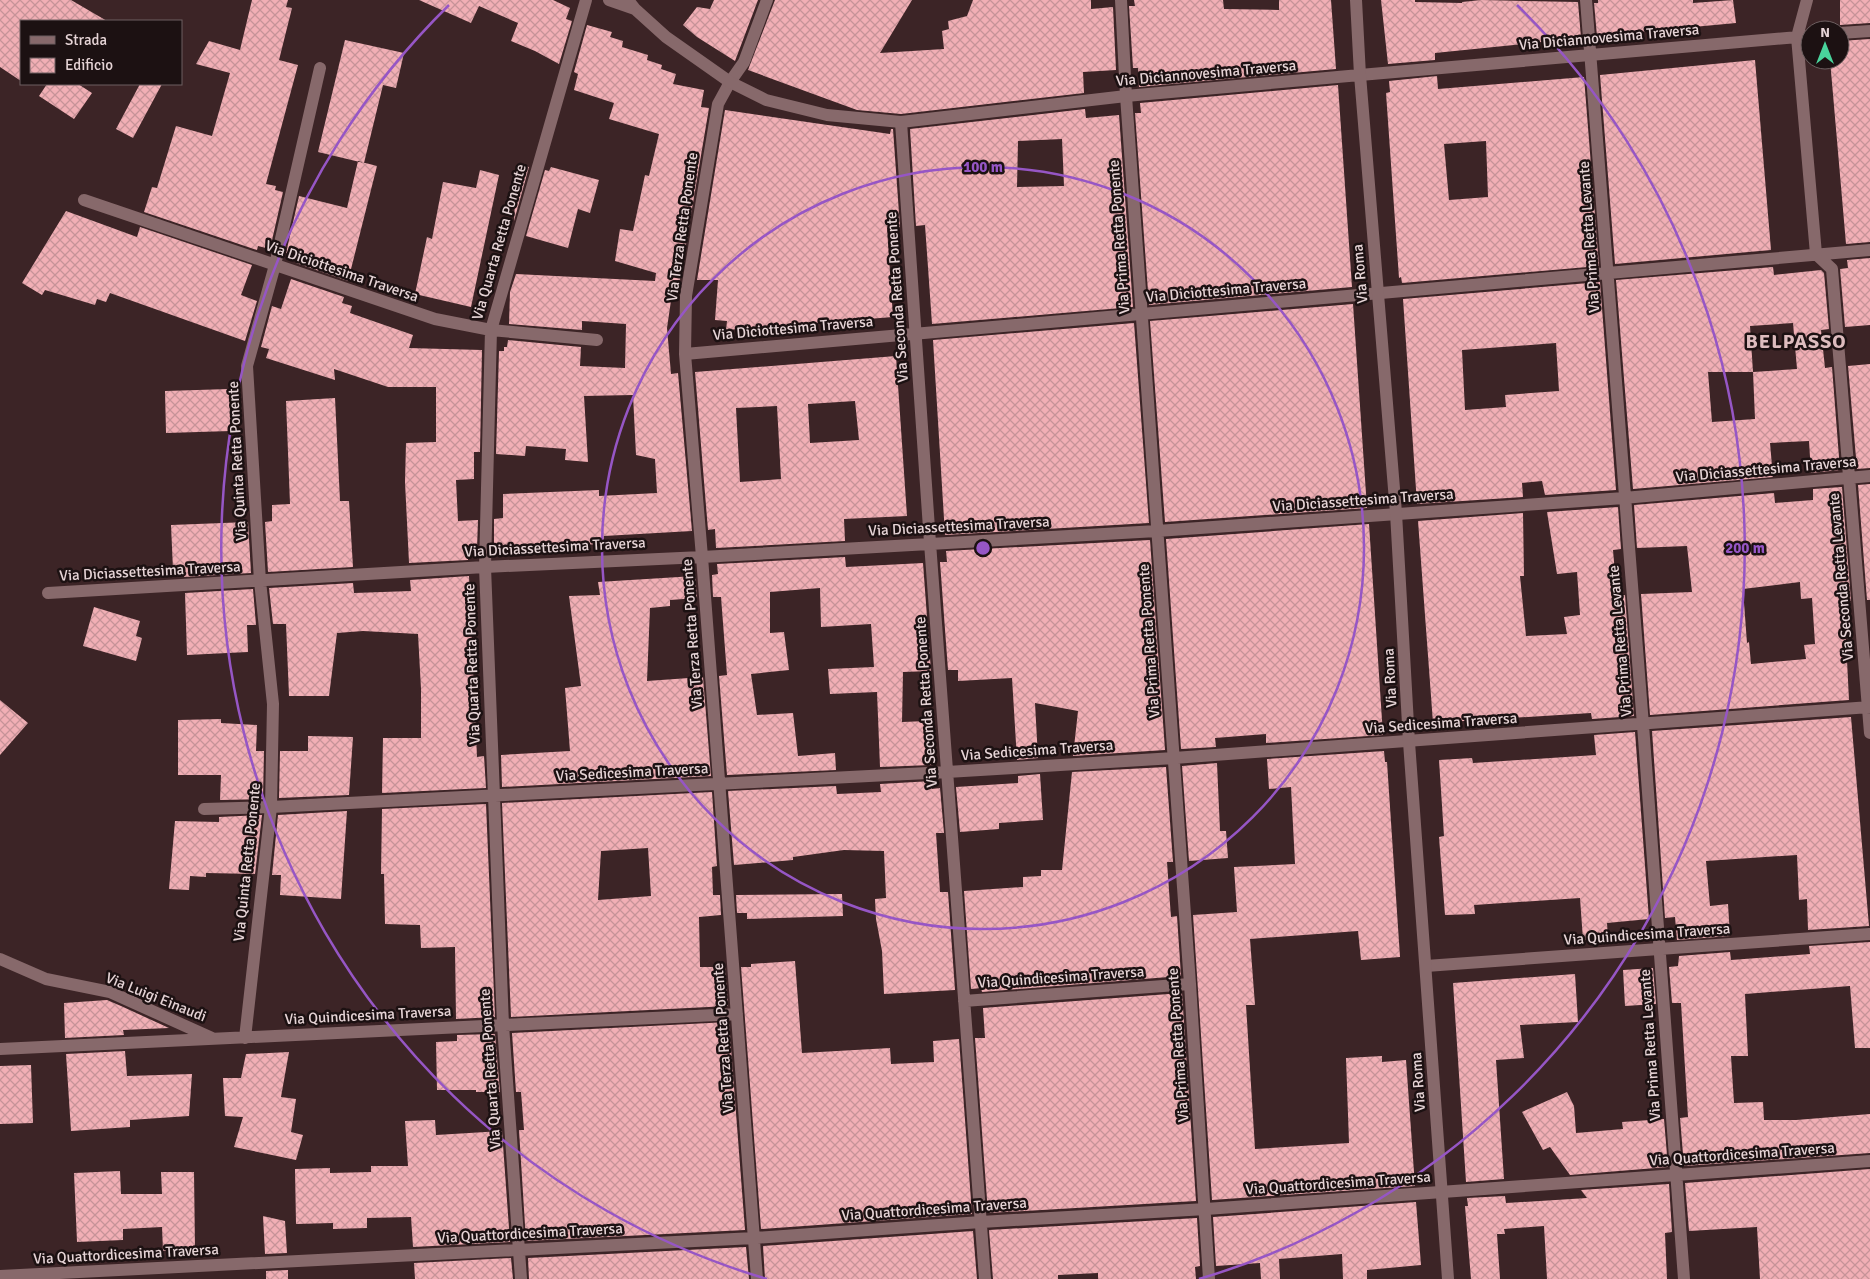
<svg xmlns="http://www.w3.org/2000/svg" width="1870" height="1279" font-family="Signika,sans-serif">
	<defs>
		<pattern id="building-cross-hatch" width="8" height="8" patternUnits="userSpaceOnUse" patternTransform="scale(1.25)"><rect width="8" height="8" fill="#f1afb5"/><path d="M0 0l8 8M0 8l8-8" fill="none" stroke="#c69398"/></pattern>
	</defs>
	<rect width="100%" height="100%" fill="#3c2426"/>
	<path fill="url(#building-cross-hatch)" fill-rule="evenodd" d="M0 0H71L107 21H21V81L0 67Z
		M252 0H288L286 7 292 8 279 60 298 65 266 184 276 186 275 190 283 192 270 249 258 246 257 250 144 212 152 187 157 188 176 126 212 136 230 73 196 64 209 41 240 50Z
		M419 0H553L570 8 566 19 572 21 559 64 535 51 511 41 518 23 479 6 471 23Z
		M714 0H758L735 61 697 37 683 25 697 7 710 9Z
		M775 0H912L880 53 944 49 942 31 949 29 948 21 967 16 973 0H1091V9L1113 7 1116 70 1083 72 1084 93 901 114 857 110 748 70Z
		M1134 0H1223L1224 9 1279 10V0H1331L1336 69 1139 87 1138 68H1133L1129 6H1135Z
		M1381 0H1415V2L1462 3V2L1481 0 1578 2 1581 38 1435 53V60L1388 64Z
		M1598 0H1693V3L1733 0 1736 23 1597 36 1594 3H1598Z
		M1840 0H1870V23L1840 25Z
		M587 25 612 32 610 37 623 41 622 47 648 55 647 60 662 65 661 69 676 74 673 84 704 90 701 107 709 108 680 280H674L667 328 671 374 678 373 692 531 604 536 603 544 494 548V519L503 518V494L599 490V496L657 493 655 459 636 455 633 395 584 396 588 462 565 460 566 449 526 446 525 456 496 454 499 351H504V347H507L508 340 581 347 580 366 625 368 626 324 582 321V330L509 324 510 292 516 274 655 281 656 273 615 261 620 229 633 231 645 175 649 176 659 134 609 119 614 103 574 90 578 74 574 72Z
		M1870 39V242L1846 244 1830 60H1840V41Z
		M345 40 404 53 396 88 383 85 364 163 318 152Z
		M1755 60 1771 250 1615 264 1600 75Z
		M1437 76 1438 89 1584 77 1599 266 1402 283 1401 277 1399 278 1386 93 1390 92 1389 81ZM1486 141 1488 197 1449 200 1444 144Z
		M47 84H78L92 93 74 119 39 96Z
		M140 84H162L133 138 116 129Z
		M1338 85 1352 287 1149 305 1135 113H1141L1140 103Z
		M1085 109 1086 118 1119 115 1133 307 932 324 925 225 916 226 910 129ZM1062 139 1064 186 1017 187 1018 141Z
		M725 110 890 134 891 129H893L900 227 887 228 893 317 726 330 727 321 715 320 718 280H697Z
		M358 161 377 166 348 281 296 263 298 256 286 253 299 196 347 208Z
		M517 164 529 167 514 221Z
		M551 167 599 180 590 213 578 209 568 248 526 236 545 170 549 171Z
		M480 170 499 175 471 307 415 294 427 237 432 239 443 182 476 188Z
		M66 211 137 237 140 227 252 265 241 295 257 301 245 341 110 293 106 302 97 299 95 305 45 290 42 295 22 283Z
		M1870 258V325L1845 327 1840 269 1848 268 1847 260Z
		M1773 267 1774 275 1821 270 1824 273 1829 329 1821 330 1825 368 1832 367 1840 470 1811 473 1809 441 1770 443 1773 477 1633 489 1616 280ZM1793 323 1797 369 1753 372 1750 326ZM1708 372H1753L1755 419 1712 422Z
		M291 279 344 297 342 303 352 306 350 313 413 335 409 348 482 350 480 452H474V479L456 480 458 521 478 520 477 549H475V552H468V560L409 563 405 482 406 443 436 442V387H388L334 369 335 380 266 358 269 349 261 347 272 306 281 309Z
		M1600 282 1616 490 1545 495 1542 481 1522 483 1523 497 1417 504 1403 299ZM1556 343 1559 391 1505 395 1506 407 1465 410 1462 350Z
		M1353 304 1367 508 1165 522 1150 321Z
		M1134 323 1149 523 945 535 933 340Z
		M896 356 907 516 844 519 845 541 716 548 715 529 708 530 695 372ZM855 401 859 440 810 443 808 404ZM777 406 781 479 740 482 736 408Z
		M1870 364V468L1857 469 1848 366Z
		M229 389 231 431 166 433 165 391Z
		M335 398 340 501H349L353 567 268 572 265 522 272 521V505L290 504 286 401Z
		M1870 484V600H1867L1858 485Z
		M1842 487 1851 601H1844L1849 700 1650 715 1641 594 1692 592 1687 546 1637 548 1634 505 1774 493 1775 503 1813 500V489ZM1800 582 1801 599 1812 598 1815 644 1804 645 1806 659 1751 664 1749 642 1747 643 1743 589Z
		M1618 507 1621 549 1613 550 1615 573 1617 595H1625L1634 716 1592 719 1591 713 1433 723 1418 521 1523 513 1524 576H1520L1526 636 1567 634 1564 617 1580 615 1577 572 1557 574 1547 512Z
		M248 522 251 573 184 577V570H173L171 525Z
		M1369 524 1383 735 1266 743V734L1215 738 1216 747 1181 749 1166 539Z
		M1150 540 1165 750 1073 756 1078 711 1035 703 1038 758 1017 760 1012 678 958 681V670H948L940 562H947L946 551Z
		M845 557 846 567 923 563 931 671 903 672 902 722 928 721 931 765 880 767 877 692 830 694 828 669 874 667 871 624 821 627 820 588 770 592V633L784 632 789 670 751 674 757 715 793 713 798 756 835 753 836 770 727 775 719 676 727 675 721 597H713L712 575 718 574 717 564Z
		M469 576 477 757 484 756 486 788 382 793 383 738H421V689L418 634 363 631 337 633 329 696H289L286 624H273L269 588 353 583 354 593 411 591 410 580Z
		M695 576 697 598 670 600V606L650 608 647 681 703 677 711 776 502 787 501 755 570 751 565 688 581 686 569 596 600 595 598 582Z
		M253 589 256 625H247L248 652 187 655 185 593Z
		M94 607 140 621 136 636 142 638 136 661 83 646Z
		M0 700 28 723 0 755Z
		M1851 717 1869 926 1808 930 1807 899 1799 900 1797 855 1706 861 1710 906 1728 904 1730 936 1677 940 1675 917 1665 918 1652 731Z
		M221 719V723L257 725 256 751H264L263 799 220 800 221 775H178V720Z
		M1635 732 1649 919 1607 923 1608 938 1583 940 1580 898 1474 905 1475 914 1445 915 1439 837 1444 836 1439 760 1472 758 1473 763 1596 755 1594 735Z
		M308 736 353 737 349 795 279 798 280 751H308Z
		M1384 751 1385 762H1387L1400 957 1361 960 1358 931 1250 939 1255 1005H1246L1255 1149 1349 1143 1346 1058 1382 1056V1062L1406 1060 1415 1186 1212 1200 1193 915 1237 912 1234 867 1295 864 1291 787 1269 789 1267 759Z
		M1217 763 1220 831H1226L1228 858 1189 861 1182 766Z
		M1166 767 1173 862H1167L1170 904 1171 917 1177 916 1181 976 982 992 981 988 971 989 964 891 1023 887V877L1041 876V870H1062L1072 772Z
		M1040 774 1043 820 999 823V829L960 832 956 787 1018 783V776Z
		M932 781V789L940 788 944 833H936L940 892H948L955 990 884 994 882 951 876 919 875 899 886 898 884 851 844 850 793 857V860L734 865 728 791 836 786 837 794 881 792 880 784Z
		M712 792 717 866 712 867 713 895H720L721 915 699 917 700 967H725L728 1006 511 1017 502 803ZM648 848 651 896 598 900 601 851Z
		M486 804 495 1017 456 1019 455 947 421 948 420 925 385 924 384 874H381L382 809Z
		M347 811 341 899 280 895 281 875H272L278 815Z
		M262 815 255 874 206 873V877L190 876 189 890 169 889 175 821 219 822V817Z
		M842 894 843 916 747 919V913H737L736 895Z
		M1870 942V1048H1855L1850 986 1745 994 1748 1056H1731L1734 1103 1763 1102 1764 1120H1796L1870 1114V1153L1684 1166 1680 1118 1688 1117 1681 1003H1672L1669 967 1678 966 1679 956 1730 952 1731 960 1810 954 1809 946Z
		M795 961 802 1053 890 1048 891 1064 934 1062 933 1041 959 1039 972 1214 761 1229 741 967H751V964Z
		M1653 968 1656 1004 1625 1006 1623 970Z
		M1575 974 1578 1022 1520 1025 1524 1058 1496 1060 1504 1179 1466 1182 1453 983Z
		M1182 993 1196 1201 988 1213 975 1038H985L983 1008Z
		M107 1000 121 1006 169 1028 123 1030 124 1035 65 1038 64 1003Z
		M729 1022 745 1230 526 1241 519 1130H524L521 1092H516L512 1033Z
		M495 1034 500 1092H476V1090H437L436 1042 457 1041V1035Z
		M125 1051 127 1076 192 1074 189 1116 130 1120V1127L71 1131 66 1054Z
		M289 1052 281 1097 296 1099 291 1132 303 1135 296 1160 234 1147 243 1117 225 1116 223 1078H241L246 1054Z
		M31 1065 33 1123 0 1124V1066Z
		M1567 1092 1574 1106 1576 1133 1623 1129 1622 1122 1664 1119 1668 1167 1570 1175 1550 1147 1543 1150 1522 1112Z
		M435 1120 436 1135 502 1131 510 1242 413 1247 411 1217 367 1218V1228L333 1229V1223L296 1224 295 1169 330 1168V1173L371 1172V1166H408L405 1121Z
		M1870 1169V1279H1760L1757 1227 1689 1231 1685 1183Z
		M120 1171 121 1194H162L161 1172H194L195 1250 163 1251 162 1227 123 1229V1240L77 1242 74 1173Z
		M1669 1184 1672 1232 1665 1233 1667 1279H1547L1544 1226 1504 1229 1505 1234H1497L1500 1279H1471L1465 1206H1468L1467 1198 1505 1196 1506 1203 1587 1198 1581 1190Z
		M1416 1202 1421 1265 1367 1270V1279H1343L1342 1254 1279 1259 1280 1279H1261L1260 1263 1216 1266 1213 1217Z
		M263 1216 285 1221 287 1253 265 1254Z
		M1197 1218 1200 1266 1195 1267 1196 1279H1098V1273L1058 1275V1279H993L989 1230Z
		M973 1231 977 1279H765L763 1246Z
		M746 1247 749 1279H529L528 1258Z
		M511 1258 513 1279H415L414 1263Z
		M288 1270V1279H266V1271Z"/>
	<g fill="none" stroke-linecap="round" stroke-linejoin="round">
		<path stroke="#87696b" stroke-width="12" d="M1426 966 1659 949"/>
		<path stroke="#87696b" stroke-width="12" d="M1121 0 1126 96 1190 984 1209 1279
			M1586 0 1643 725 1684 1279
			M1807 0 1797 37 1816 254 1832 269 1870 733
			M1840 33 1870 31
			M1360 75 1810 36
			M901 122 930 543 985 1279
			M84 200 435 319 491 330 597 340
			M685 354 1870 250
			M48 593 485 567 702 557 1157 531 1624 498 1870 476
			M204 809 271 807 947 772 1174 758 1870 707
			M1659 949 1870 934
			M0 959 46 979 110 992 212 1038
			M964 1001 1190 984
			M245 1038 271 807 273 704 260 581 247 366 275 265 320 68
			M0 1049 737 1014
			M0 1276 754 1238 981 1222 1206 1209 1870 1161
			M521 1279 503 1025 485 567 491 330 586 0
			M757 1279 702 557 685 354 686 296 718 104 730 82 744 62 767 0"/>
		<path stroke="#87696b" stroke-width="12" d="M609 0 635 9
			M628 0 635 9 666 37 730 82 766 100 827 115 901 122 1126 96 1360 75
			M1356 0 1360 75 1396 513 1409 742 1448 1279"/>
	</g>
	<g fill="none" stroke="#9656c5" stroke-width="2.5">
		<circle cx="983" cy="548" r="381"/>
		<path d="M767 1279A762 762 0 0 1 449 5M1517 5A762 762 0 0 1 1199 1279"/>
	</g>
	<g text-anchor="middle" stroke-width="5" stroke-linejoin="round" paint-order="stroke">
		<g font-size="15" fill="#e6d4d6" stroke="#1c1112">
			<text transform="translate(1609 37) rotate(-5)" y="5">Via Diciannovesima Traversa</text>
			<text transform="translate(1206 73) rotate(-5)" y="5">Via Diciannovesima Traversa</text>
			<text transform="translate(682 227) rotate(-82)" y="5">Via Terza Retta Ponente</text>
			<text transform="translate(1119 237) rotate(-94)" y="5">Via Prima Retta Ponente</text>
			<text transform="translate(1589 237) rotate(-94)" y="5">Via Prima Retta Levante</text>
			<text transform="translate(499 242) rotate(-74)" y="5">Via Quarta Retta Ponente</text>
			<text transform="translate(342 271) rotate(19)" y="5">Via Diciottesima Traversa</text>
			<text transform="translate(1360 274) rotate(-95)" y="5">Via Roma</text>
			<text transform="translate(1226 290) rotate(-5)" y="5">Via Diciottesima Traversa</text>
			<text transform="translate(897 297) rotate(-94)" y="5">Via Seconda Retta Ponente</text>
			<text transform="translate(793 328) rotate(-5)" y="5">Via Diciottesima Traversa</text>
			<text transform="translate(237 461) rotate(-93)" y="5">Via Quinta Retta Ponente</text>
			<text transform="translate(1766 469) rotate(-5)" y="5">Via Diciassettesima Traversa</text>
			<text transform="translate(1363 500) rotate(-4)" y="5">Via Diciassettesima Traversa</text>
			<text transform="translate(959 526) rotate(-3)" y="5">Via Diciassettesima Traversa</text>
			<text transform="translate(555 547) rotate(-3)" y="5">Via Diciassettesima Traversa</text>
			<text transform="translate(150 571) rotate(-3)" y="5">Via Diciassettesima Traversa</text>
			<text transform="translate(1841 577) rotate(-95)" y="5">Via Seconda Retta Levante</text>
			<text transform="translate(692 634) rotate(-94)" y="5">Via Terza Retta Ponente</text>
			<text transform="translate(1149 641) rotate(-94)" y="5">Via Prima Retta Ponente</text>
			<text transform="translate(1620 641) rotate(-95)" y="5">Via Prima Retta Levante</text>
			<text transform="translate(472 664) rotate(-92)" y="5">Via Quarta Retta Ponente</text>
			<text transform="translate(1390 678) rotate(-93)" y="5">Via Roma</text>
			<text transform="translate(926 702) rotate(-94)" y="5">Via Seconda Retta Ponente</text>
			<text transform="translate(1441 723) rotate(-4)" y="5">Via Sedicesima Traversa</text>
			<text transform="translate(1037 750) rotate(-4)" y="5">Via Sedicesima Traversa</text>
			<text transform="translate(632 772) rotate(-3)" y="5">Via Sedicesima Traversa</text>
			<text transform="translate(247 862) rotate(-84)" y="5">Via Quinta Retta Ponente</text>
			<text transform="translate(1647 934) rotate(-4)" y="5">Via Quindicesima Traversa</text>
			<text transform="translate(1061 977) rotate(-4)" y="5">Via Quindicesima Traversa</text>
			<text transform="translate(156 997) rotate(22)" y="5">Via Luigi Einaudi</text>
			<text transform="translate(368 1015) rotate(-3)" y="5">Via Quindicesima Traversa</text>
			<text transform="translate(723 1038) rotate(-94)" y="5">Via Terza Retta Ponente</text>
			<text transform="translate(1178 1045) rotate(-94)" y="5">Via Prima Retta Ponente</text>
			<text transform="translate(1650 1045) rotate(-94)" y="5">Via Prima Retta Levante</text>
			<text transform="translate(490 1069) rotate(-94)" y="5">Via Quarta Retta Ponente</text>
			<text transform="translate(1418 1082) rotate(-94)" y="5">Via Roma</text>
			<text transform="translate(1742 1154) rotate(-4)" y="5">Via Quattordicesima Traversa</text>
			<text transform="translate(1338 1183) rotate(-4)" y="5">Via Quattordicesima Traversa</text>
			<text transform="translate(934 1209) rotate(-4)" y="5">Via Quattordicesima Traversa</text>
			<text transform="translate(530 1233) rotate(-3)" y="5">Via Quattordicesima Traversa</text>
			<text transform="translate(126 1254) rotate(-3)" y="5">Via Quattordicesima Traversa</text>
		</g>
		<g font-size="20" font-weight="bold" letter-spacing="1" fill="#ddbcbe" stroke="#1c1112">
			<text x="1796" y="348">BELPASSO</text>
		</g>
	</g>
	<circle cx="983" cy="548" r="8" fill="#9656c5" stroke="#1c1112" stroke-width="2.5"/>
	<g font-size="15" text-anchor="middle" font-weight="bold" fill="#9656c5" stroke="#1c1112" stroke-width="5" stroke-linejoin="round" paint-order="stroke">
		<text x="983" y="172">100 m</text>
		<text x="1745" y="553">200 m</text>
	</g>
	<rect x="20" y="20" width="162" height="65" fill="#1c1112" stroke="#6d5f60"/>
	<rect x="30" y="36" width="25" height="8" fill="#87696b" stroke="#6d5f60"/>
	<text x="65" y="45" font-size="15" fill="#e6d4d6">Strada</text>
	<rect x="30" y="58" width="25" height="15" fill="url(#building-cross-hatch)" stroke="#6d5f60"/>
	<text x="65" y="70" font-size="15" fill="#e6d4d6">Edificio</text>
	<g transform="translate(1825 45)"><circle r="24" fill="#1c1112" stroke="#6d5f60"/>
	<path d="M0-4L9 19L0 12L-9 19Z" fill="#49d49c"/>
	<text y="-8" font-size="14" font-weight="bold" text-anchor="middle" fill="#e6d4d6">N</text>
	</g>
</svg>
